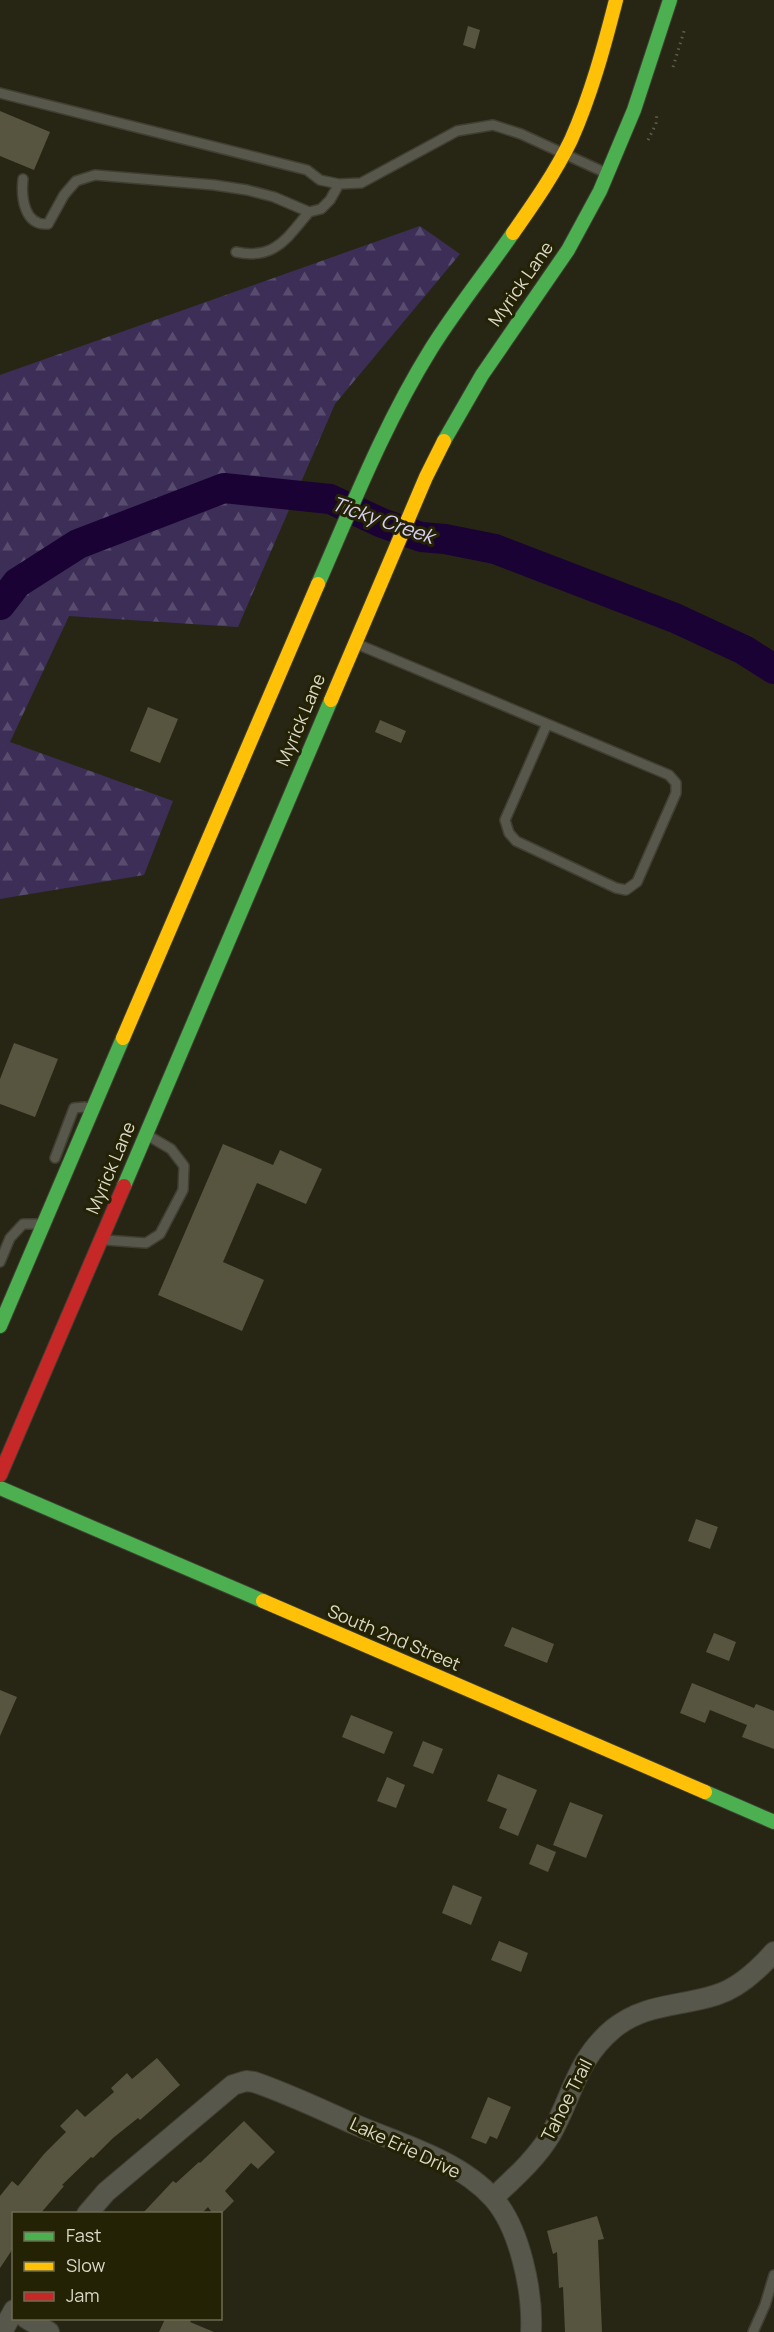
<svg xmlns="http://www.w3.org/2000/svg" width="774" height="2332" font-family="Manrope,sans-serif">
	<defs>
		<pattern id="forest-firs" width="22" height="20" patternUnits="userSpaceOnUse" patternTransform="scale(1.5)"><rect width="22" height="20" fill="#3d2e58"/><path d="M5 1l3.5 6h-7zM16 11l3.5 6h-7z" fill="#584c6e"/></pattern>
	</defs>
	<rect width="100%" height="100%" fill="#272615"/>
	<path fill="url(#forest-firs)" d="M420 226 460 254 335 404 238 627 69 616 10 742 173 801 144 875 0 899V375Z"/>
	<g fill="none" stroke-linecap="round" stroke-linejoin="round">
		<path stroke="#1a0334" stroke-width="30" d="M0 605 17 583 78 544 224 488 330 499 382 523 421 537 445 539 495 549 675 618 744 650 774 669"/>
	</g>
	<path fill="#57553f" d="M468 26 480 30 475 49 463 45Z
		M0 111 50 132 34 170 0 156Z
		M148 707 178 719 160 763 130 751Z
		M380 720 406 731 401 743 375 732Z
		M14 1043 58 1059 35 1117 0 1104V1079Z
		M223 1144 273 1165 280 1150 322 1169 306 1204 257 1183 223 1262 264 1280 242 1331 158 1295Z
		M696 1519 718 1527 710 1549 688 1541Z
		M512 1627 554 1644 547 1663 504 1646Z
		M714 1633 736 1642 729 1661 706 1652Z
		M692 1683 754 1708 756 1704 774 1711V1749L742 1737 747 1725 710 1710 705 1723 680 1713Z
		M0 1690 17 1697 0 1736Z
		M351 1715 393 1732 384 1754 342 1737Z
		M423 1741 443 1749 433 1774 413 1766Z
		M498 1774 537 1790 518 1836 499 1828 507 1809 487 1801Z
		M387 1777 405 1785 396 1808 377 1801Z
		M570 1802 603 1815 586 1858 553 1845Z
		M537 1844 556 1852 548 1872 529 1864Z
		M453 1885 482 1897 471 1925 442 1913Z
		M499 1941 528 1953 521 1972 491 1960Z
		M157 2058 180 2085 140 2120 138 2118 113 2138 93 2158 91 2157 62 2185 64 2186 40 2214H14V2247L0 2268V2196L12 2181 18 2186 44 2154 66 2132 60 2126 77 2109 85 2117 114 2092 111 2088 127 2073 132 2079Z
		M488 2097 511 2107 497 2139 490 2136 486 2144 471 2138Z
		M244 2121 275 2152 258 2169 251 2163 225 2191 234 2201 221 2214H213L208 2207 201 2214H142L173 2181 176 2183 199 2162 200 2163Z
		M597 2216 604 2239 598 2240 602 2332H565L563 2287 559 2288 557 2252 553 2254 547 2231Z
		M165 2319H192L190 2322 214 2332H159Z"/>
	<g fill="none" stroke-linecap="round" stroke-linejoin="round">
		<g stroke="#403f32" stroke-width="12">
			<path id="lane" d="M0 93 307 170 320 180 339 184 361 183 457 131 493 125 521 134 606 173
				M23 179C21 197 24 226 48 224L64 195 76 181 95 175 214 185 247 190 274 197 309 212 321 209 330 200 339 184
				M236 252C275 260 286 239 309 212
				M357 644 669 775 676 783V793L637 882 626 890 616 888 516 841 509 833 505 820 547 724
				M55 1158 74 1108 85 1107 90 1109
				M105 1240 146 1243 160 1234 183 1190 184 1166 171 1149 147 1135
				M0 1262 10 1238 23 1224H41
				M753 2332 765 2305 774 2275"/>
		</g>
		<g stroke="#403f32" stroke-width="22">
			<path id="street" d="M493 2198C514 2178 536 2159 551 2134 573 2095 576 2060 613 2029 645 2003 679 2007 716 1995 739 1988 758 1970 774 1952
				M87 2214 106 2192 233 2085 246 2081 254 2082C289 2094 322 2110 356 2125 401 2144 459 2160 493 2198 520 2228 533 2292 531 2332
				M26 2318 49 2332
				M2 2332 14 2310"/>
		</g>
		<g stroke="#403f32" stroke-width="16">
			<path id="fast" d="M444 441 482 375 568 250 600 191 634 110 670 0
				M318 584C353 504 385 423 431 349 456 309 486 272 513 233
				M124 1186 331 700
				M0 1326 123 1038
				M0 1488 263 1601
				M705 1792 774 1822"/>
		</g>
		<g stroke="#403f32" stroke-width="16">
			<path id="slow" d="M513 233C534 203 555 173 571 140 591 95 604 47 616 0
				M331 700 426 477 444 441
				M123 1038 318 584
				M263 1601 705 1792"/>
		</g>
		<g stroke="#403f32" stroke-width="16">
			<path id="jam" d="M0 1475 124 1186"/>
		</g>
		<path stroke="#5d5c51" stroke-width="3" stroke-dasharray="1.5 4.5" stroke-linecap="butt" d="M673 67 685 28
			M648 140 656 124 657 113"/>
		<use href="#lane" stroke="#58574c" stroke-width="9"/>
		<use href="#street" stroke="#58574c" stroke-width="20"/>
		<use href="#fast" stroke="#4caf50" stroke-width="14"/>
		<use href="#slow" stroke="#ffc107" stroke-width="14"/>
		<use href="#jam" stroke="#c62828" stroke-width="14"/>
	</g>
	<g text-anchor="middle" stroke-width="6" stroke-linejoin="round" paint-order="stroke">
		<g font-size="18" fill="#dad9c8" stroke="#242204">
			<text transform="translate(521 284) rotate(-55)" y="6">Myrick Lane</text>
			<text transform="translate(301 720) rotate(-67)" y="6">Myrick Lane</text>
			<text transform="translate(111 1168) rotate(-67)" y="6">Myrick Lane</text>
			<text transform="translate(394 1638) rotate(23)" y="6">South 2nd Street</text>
			<text transform="translate(567 2100) rotate(-63)" y="6">Tahoe Trail</text>
			<text transform="translate(405 2148) rotate(25)" y="6">Lake Erie Drive</text>
		</g>
		<g font-size="20" font-style="italic" fill="#dad0f5" stroke="#242204">
			<text transform="translate(383 520) rotate(19)" y="7">Ticky Creek</text>
		</g>
	</g>
	<rect x="12" y="2212" width="210" height="108" fill="#242204" stroke="#6d6b52" stroke-width="1.5"/>
	<rect x="24" y="2232" width="30" height="9" fill="#4caf50" stroke="#6d6b52" stroke-width="1.5"/>
	<text x="66" y="2242" font-size="18" fill="#dad9c8">Fast</text>
	<rect x="24" y="2262" width="30" height="9" fill="#ffc107" stroke="#6d6b52" stroke-width="1.5"/>
	<text x="66" y="2272" font-size="18" fill="#dad9c8">Slow</text>
	<rect x="24" y="2292" width="30" height="9" fill="#c62828" stroke="#6d6b52" stroke-width="1.5"/>
	<text x="66" y="2302" font-size="18" fill="#dad9c8">Jam</text>
</svg>
